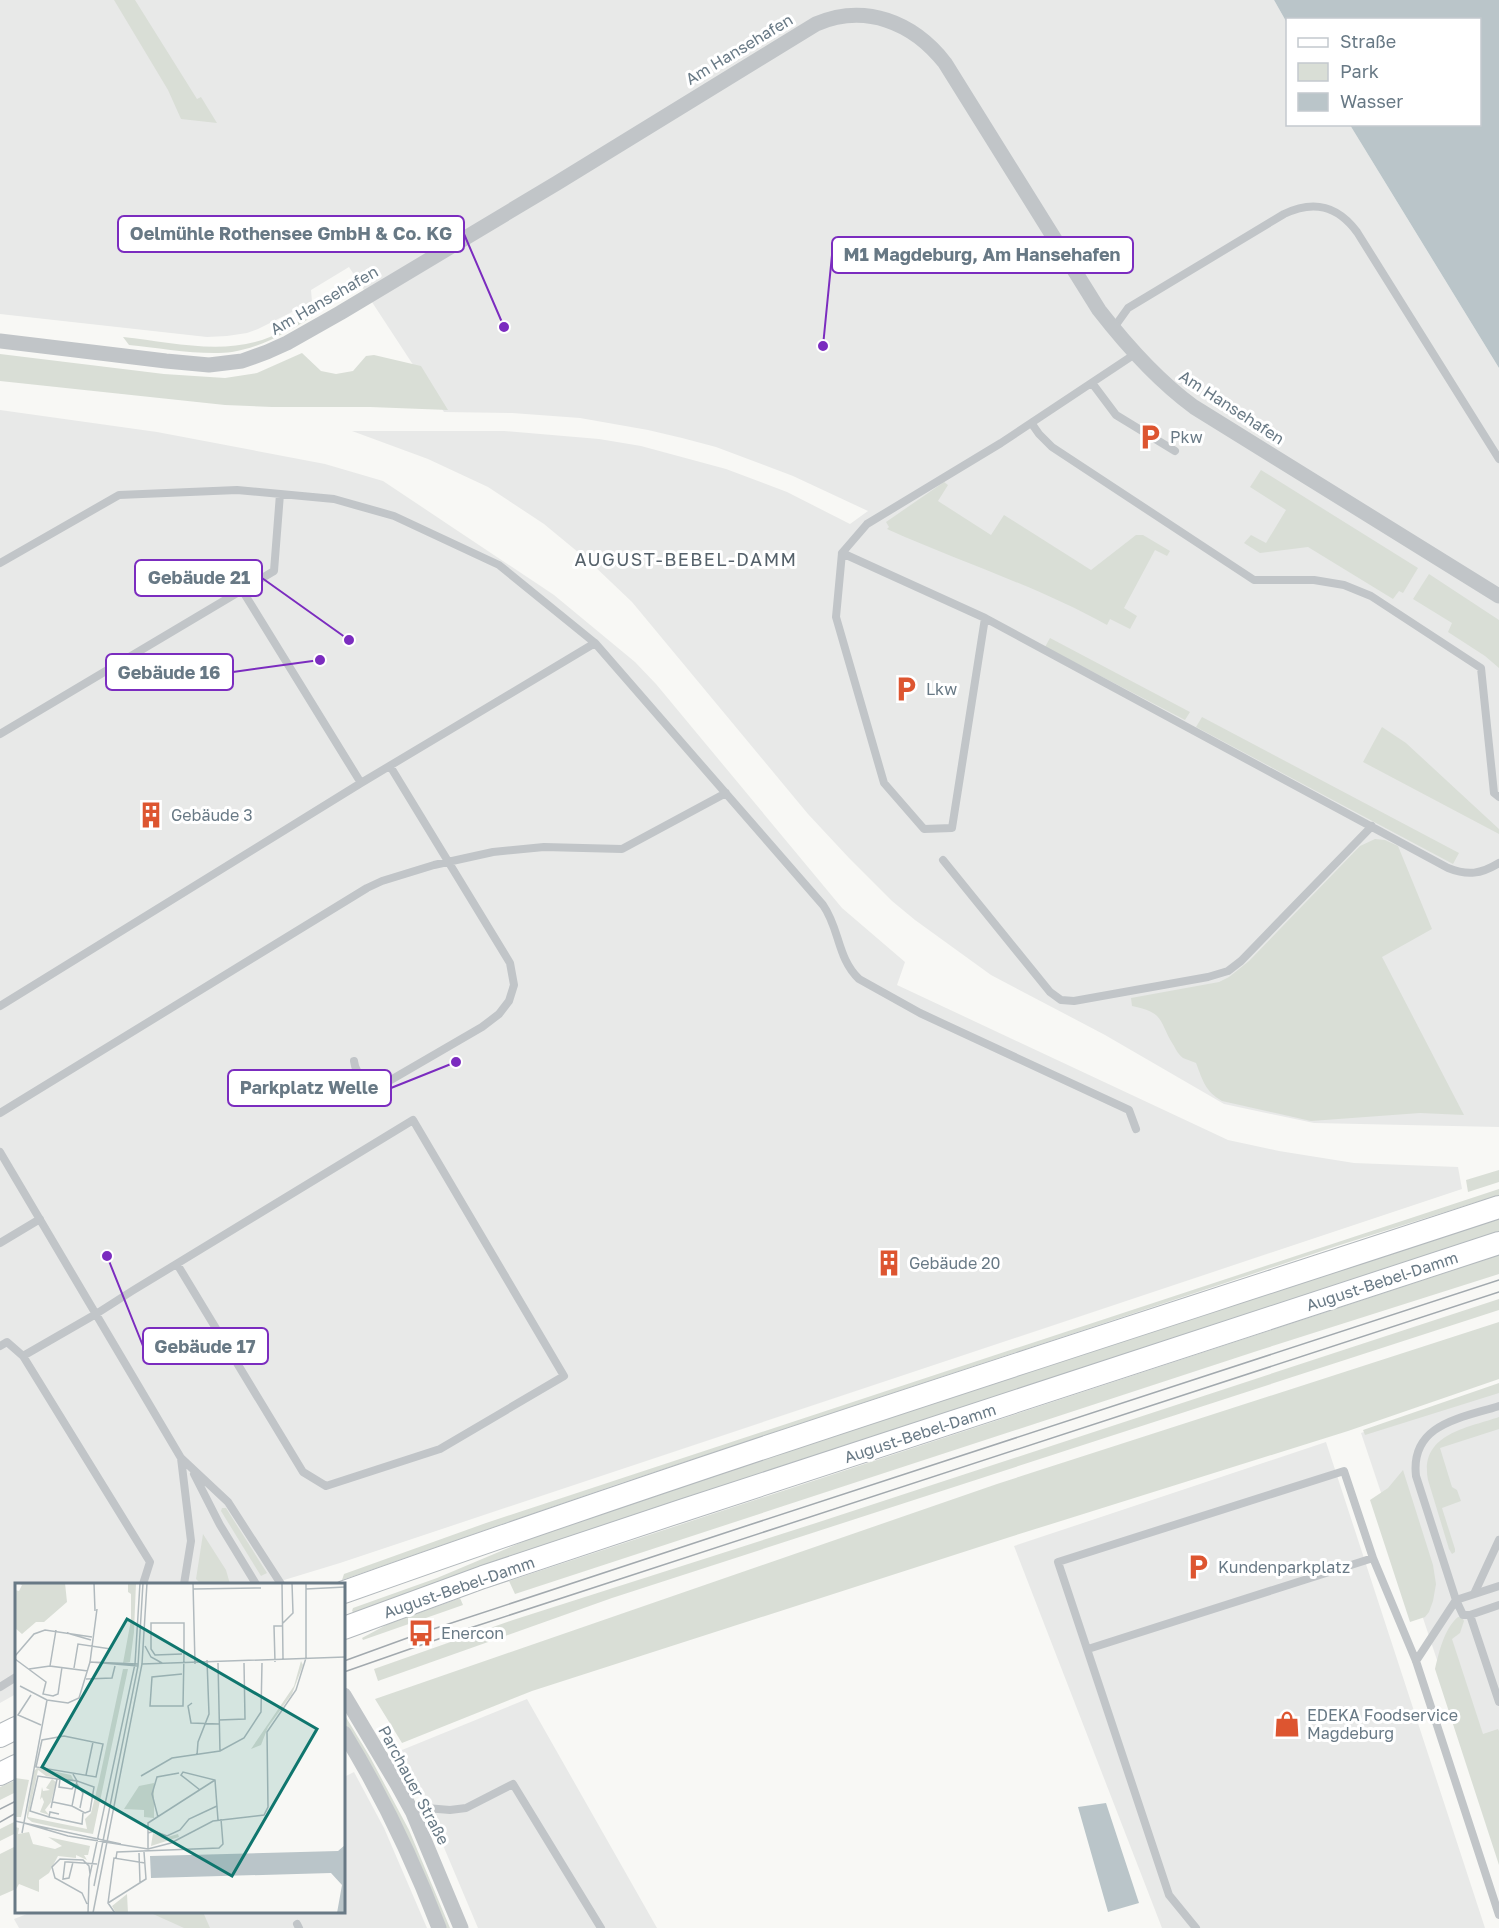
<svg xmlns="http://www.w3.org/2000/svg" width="1499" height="1928" font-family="'Golos Text',sans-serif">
	<rect width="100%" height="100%" fill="#f8f8f5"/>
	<path fill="#e8e9e8" d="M0 0H1274L1287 23 1288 124 1350 125 1499 368V1127L1314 1123 1224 1104 1105 1035 991 975 915 920 892 901 849 858 808 814 632 602 590 562 544 524 488 487 428 459 352 431H504L599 439 641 446 726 469 787 492 850 524 868 511 793 476 716 447 682 438 648 430 580 418 512 413 444 412 349 267 311 290 312 302 258 329 247 333 227 336 207 337 0 314Z
		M0 410 157 432 325 464 383 481 554 595 635 662 656 684 842 908 905 962 897 985 1228 1140 1279 1151 1354 1163 1458 1167 1462 1189 340 1563 271 1584H16V1694L0 1703Z
		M1499 1385V1845L1361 1433Z
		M1326 1442 1485 1928H1162L1014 1546Z
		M527 1699 657 1928H478L437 1831 397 1752Z
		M354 1772 384 1828 427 1928H19L14 1919 32 1912H344V1777Z"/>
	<path fill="#d9ded6" d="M114 0H135L197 99 201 97 217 123 181 119 168 90Z
		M318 309 317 314C290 330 264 347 232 352 204 356 159 348 129 345L123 337C171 342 224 356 270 337 287 330 303 318 318 309Z
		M302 353 321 371 336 374 353 371 366 356 374 355 421 366 448 410 370 407H272L225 405 0 381V354L164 374 225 378 257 373Z
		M1261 470 1418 568 1403 593 1399 591 1393 599 1308 547 1260 553 1244 543 1251 535 1266 543 1286 510 1250 487Z
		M944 482 948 485 938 501 991 535 1004 515 1091 570 1136 535H1143L1170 551 1167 556 1155 550 1124 608 1137 616 1130 629 1110 619 1107 625C1037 586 960 562 887 529L889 527 886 522Z
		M1429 574 1499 620V668L1485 656 1448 632 1452 623 1413 599Z
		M1050 638 1190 712 1185 720 1045 647Z
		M1202 717 1459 853 1453 864 1196 727Z
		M1382 727 1406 743 1499 829V834L1363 762Z
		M1375 839 1385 840 1398 846 1432 929 1382 957 1464 1115 1420 1113 1311 1121 1222 1101C1205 1091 1203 1081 1196 1063 1192 1061 1187 1060 1183 1058 1179 1055 1176 1050 1174 1046 1158 1021 1166 1013 1132 1006L1131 998 1219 982 1229 977 1249 961 1360 846Z
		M1499 1170V1182L1468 1192 1466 1180Z
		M1499 1189V1195L1340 1245 615 1485 342 1580 344 1574 486 1523Z
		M1499 1218V1231L1486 1236 354 1613 352 1611 353 1608 437 1578 527 1540 573 1522Z
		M1499 1255V1274L1257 1351 515 1594 509 1581Z
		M1499 1299V1310L612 1598 378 1681 374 1669 513 1620 816 1523Z
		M1499 1322V1379L1348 1431 1010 1537 532 1691 402 1743 375 1699 997 1484Z
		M1499 1383V1393L1365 1435 1363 1430Z
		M1499 1417V1429L1440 1448 1452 1487 1457 1490 1461 1501 1442 1508 1455 1549V1552L1452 1554 1449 1549 1428 1480C1419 1434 1467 1428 1499 1417Z
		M1403 1470 1433 1565 1436 1584 1433 1601 1429 1612 1425 1617 1410 1622 1370 1500 1388 1488Z
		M222 1508H226L267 1573 261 1576 221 1511Z
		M203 1534 226 1570 230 1584H201L196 1579Z
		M460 1598 463 1605 363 1640 362 1638 388 1624Z
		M1458 1617H1462L1464 1621 1460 1633 1452 1639 1483 1734 1498 1729 1499 1731V1865L1435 1669C1439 1652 1444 1629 1458 1617Z
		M344 1714 370 1757 409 1830 450 1928H445L366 1759 344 1723Z
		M16 1780V1792L0 1800V1787Z
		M16 1821V1833L0 1841V1829Z
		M16 1846V1889L0 1896V1854Z
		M154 1912H203L210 1928H184L153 1914Z"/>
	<path fill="#bac5c9" d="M1274 0H1499V368L1350 125 1480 124V20H1288L1287 23Z
		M1106 1803 1139 1903 1108 1912 1078 1807Z"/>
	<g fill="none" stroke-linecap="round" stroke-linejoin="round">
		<g stroke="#b3b9bd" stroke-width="24">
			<path id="secondary" d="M344 1592C726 1456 1113 1334 1499 1207
				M344 1628 483 1577 681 1511 1499 1243
				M0 1736 16 1728
				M0 1774 16 1766"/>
		</g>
		<path stroke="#c1c5c8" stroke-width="8" d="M1113 329 1128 308 1284 214C1313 200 1337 205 1357 232L1499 459
			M1092 383 1116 415 1175 451
			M1032 424 1039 434 1052 447 1254 580H1314L1344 585 1371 596 1481 668 1494 793 1499 797
			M842 553 985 618 1448 868C1468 876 1481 874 1499 863
			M0 563 119 495 237 490 334 499 394 516 499 565 595 643 823 905C840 929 837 958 859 979L920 1013 1129 1110 1136 1129
			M242 590 274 571 280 494
			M985 618 952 828 924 829 884 783 836 617 842 553 867 524 1001 443 1135 354
			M0 734 242 590 361 783
			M943 860 1050 992 1061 1000 1074 1001 1208 977 1228 971 1241 961 1372 826
			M0 1006 361 783 595 643
			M354 1061C356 1079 372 1085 389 1081L482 1027 499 1014 509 1001 514 985 510 963 390 766
			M0 1113 367 888 382 881 434 865 493 852 544 847 622 849 726 793
			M0 1152 181 1458 228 1502 281 1584
			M0 1243 40 1219
			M0 1346 7 1342 23 1356 150 1562 143 1584
			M23 1356 96 1314 132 1291 413 1120 564 1376 440 1449 326 1486 303 1472 177 1264
			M181 1458 191 1541 184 1584
			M194 1474 220 1525 256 1584
			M1499 1586 1456 1600 1463 1615H1470L1499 1702
			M1474 1594 1499 1540
			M1470 1615 1499 1605
			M1088 1649 1373 1558
			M1416 1661 1456 1600 1416 1476C1410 1424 1461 1418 1499 1406
			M0 1687 16 1677
			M413 1813 426 1808 450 1810 466 1808 513 1784 601 1928
			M297 1924 299 1928
			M1196 1928 1169 1895 1058 1562 1344 1471 1373 1558 1416 1661 1499 1915"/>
		<path stroke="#c1c5c8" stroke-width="15" d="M0 341 166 361 209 365 242 361 267 352 287 343 340 313 557 183 816 24C865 3 913 22 945 63L1099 310C1127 346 1157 380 1194 407L1499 596
			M344 1695 397 1784 413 1813 461 1928
			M344 1733C382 1795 413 1860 439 1928"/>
		<use href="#secondary" stroke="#fff" stroke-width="22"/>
		<path stroke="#a2a9ae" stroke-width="1.5" d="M344 1661 421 1633 749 1525 1499 1280
			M344 1672 470 1628 1499 1292
			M0 1809 16 1801
			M0 1822 16 1813"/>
	</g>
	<defs>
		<g id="parking-bare" transform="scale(2.07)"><path d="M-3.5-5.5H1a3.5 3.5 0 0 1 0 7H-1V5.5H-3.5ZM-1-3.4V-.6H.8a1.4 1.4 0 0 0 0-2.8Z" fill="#dd5530" stroke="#fff" stroke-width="2.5" paint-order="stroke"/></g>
		<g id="building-bare" transform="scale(2.07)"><path d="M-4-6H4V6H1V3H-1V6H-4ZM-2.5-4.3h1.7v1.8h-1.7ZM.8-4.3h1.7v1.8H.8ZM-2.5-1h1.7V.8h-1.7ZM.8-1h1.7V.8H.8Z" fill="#dd5530" stroke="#fff" stroke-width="2.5" paint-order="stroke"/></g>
		<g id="bus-bare" transform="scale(2.07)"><path d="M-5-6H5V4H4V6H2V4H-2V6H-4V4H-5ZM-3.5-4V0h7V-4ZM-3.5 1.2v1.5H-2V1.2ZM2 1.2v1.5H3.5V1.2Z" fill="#dd5530" stroke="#fff" stroke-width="2.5" paint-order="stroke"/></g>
		<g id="shop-bare" transform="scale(2.07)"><path d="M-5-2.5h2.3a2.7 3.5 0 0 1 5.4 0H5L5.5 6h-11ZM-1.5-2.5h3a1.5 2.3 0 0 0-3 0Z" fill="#dd5530" stroke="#fff" stroke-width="2.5" paint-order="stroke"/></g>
	</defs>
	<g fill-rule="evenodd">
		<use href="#parking-bare" x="1150" y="437"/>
		<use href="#parking-bare" x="906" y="689"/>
		<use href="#building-bare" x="151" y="815"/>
		<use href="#building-bare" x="889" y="1263"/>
		<use href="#parking-bare" x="1198" y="1567"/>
		<use href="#bus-bare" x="421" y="1633"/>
		<use href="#shop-bare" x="1287" y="1724"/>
	</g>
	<g text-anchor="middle" stroke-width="6" stroke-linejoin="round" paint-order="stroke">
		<g font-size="16" fill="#687985" stroke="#fff">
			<text transform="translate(739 49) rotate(-31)" y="6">Am Hansehafen</text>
			<text transform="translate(324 300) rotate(-30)" y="6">Am Hansehafen</text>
			<text transform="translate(1232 407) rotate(33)" y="6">Am Hansehafen</text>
			<text transform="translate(1382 1281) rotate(-18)" y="6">August-Bebel-Damm</text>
			<text transform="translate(920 1433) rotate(-18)" y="6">August-Bebel-Damm</text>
			<text transform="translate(459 1587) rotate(-19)" y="6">August-Bebel-Damm</text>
			<text transform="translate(414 1785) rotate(62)" y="6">Parchauer Straße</text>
		</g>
		<g font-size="16" fill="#687985" stroke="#fff" text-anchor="start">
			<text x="1170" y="443">Pkw</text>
			<text x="926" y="695">Lkw</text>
			<text x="171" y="821">Gebäude 3</text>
			<text x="909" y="1269">Gebäude 20</text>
			<text x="1218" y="1573">Kundenparkplatz</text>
			<text x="441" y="1639">Enercon</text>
			<text x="1307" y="1721">EDEKA Foodservice<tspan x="1307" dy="18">Magdeburg</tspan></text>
		</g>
		<g font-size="18" letter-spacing="1.5" fill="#55616a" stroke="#fff">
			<text x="686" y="566">AUGUST-BEBEL-DAMM</text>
		</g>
	</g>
	<g transform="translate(15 1583)">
		<rect width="330" height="330" fill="#f8f8f5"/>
		<path d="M2 0H50L52 19 29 39H21L7 51 0 45V7L4 8 7 2ZM113 0H121L119 49 115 79 108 80 116 37V11L113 9ZM286 78 288 82 277 111 253 144 246 162 236 166 279 103ZM108 86H113L78 251 44 245 80 253 17 239 12 235V231L19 188 22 185 28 186 56 192 59 198 31 193 23 187 13 234 72 246 70 236 76 230 84 198ZM0 195 14 197 6 234H0ZM37 196 41 199 36 219 30 227 34 232 25 229 29 219 27 214 25 217 27 204 28 208 35 207 31 205ZM139 200V235L129 234V227L109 226 124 203ZM0 244 4 245 3 251 14 249 18 261 40 266 47 263 33 254 75 263 73 272H69L72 277 61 272V275L43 273 34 290 24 297V309L4 301 0 308ZM138 250 149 255 163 251 164 254 136 263ZM112 311 113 330H101L97 323Z" fill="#d9ded6"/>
		<path d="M330 262V330H322L327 302 316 290 136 295 135 273 323 268Z" fill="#bac5c9"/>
		<path fill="none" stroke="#b1babe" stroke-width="1.5" d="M79 0 80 28M178 0 180 81M267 0 268 76M178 6 246 5M291 6 330 4M268 40 278 30 277 0M41 47 35 83 73 88M52 50 76 57M130 63 136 74 147 80M167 71 140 72 136 66V40H169V70L168 123H135L137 94 167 91M0 73 19 51 30 47 77 54M0 76 31 99 28 111 38 113 43 111 47 84M75 79 123 81M76 79 123 83M260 79 259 43H268M203 80 205 168M127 81 330 74M59 85 63 61 96 66M14 86 35 83M71 96 97 95 100 83M5 103 32 117 53 120 64 115 75 79 82 26M16 112 3 132 26 142M177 120 173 123 176 140 204 141M204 137 230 136 229 80M49 153 88 161 81 194 21 184 27 157ZM182 172 183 159 194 131 192 77M71 192 78 159M126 193 157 175 205 168 229 155 246 129 247 80M42 196 23 193 15 228 34 234 35 229 44 231M45 196 44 204 57 206 59 203M61 200 68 210 65 225M185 207 166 192 168 189 200 197 203 237M38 219 57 223M36 225 42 196H47L62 198 57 223 70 230 75 228 79 204 62 198 58 191M34 234 67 241 68 230M143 234 137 211 142 194 164 190M0 238 106 261M9 240 53 253 133 266 156 260 198 238 249 232 253 224 252 149 281 107 291 75V0M7 250 32 117M133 250 139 248 152 253 165 247 174 236 202 223M133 266V240L200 197M124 270 125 299M101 275 102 269 204 265 208 261 206 236M58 279 54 295 48 296 50 279H53L82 281M79 303 123 83 128 0M93 320 131 296 129 269M72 321 67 310 40 295 37 284 45 276 68 277 74 283 75 291M73 330 74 296 120 81 125 0M78 330 127 81 132 0M100 330 93 320 99 275 130 280"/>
		<path fill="#0f766e" fill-opacity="0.15" stroke="#0f766e" stroke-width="3" d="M112 36 302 146 217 293 27 184Z"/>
		<rect width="330" height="330" fill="none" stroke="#687985" stroke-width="3"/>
	</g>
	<path fill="none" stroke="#7b2cbf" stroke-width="2" d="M504 327L464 234M823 346L832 255M349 640L262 578M320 660L233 672M456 1062L391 1088M107 1256L143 1346"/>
	<g fill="#7b2cbf" stroke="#fff" stroke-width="2">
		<circle cx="504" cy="327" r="6"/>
		<circle cx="823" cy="346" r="6"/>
		<circle cx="349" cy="640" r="6"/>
		<circle cx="320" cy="660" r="6"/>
		<circle cx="456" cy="1062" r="6"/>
		<circle cx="107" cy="1256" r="6"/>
	</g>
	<g fill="#fff" stroke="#7b2cbf" stroke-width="2">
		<rect x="118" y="216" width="346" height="36" rx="6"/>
		<rect x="832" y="237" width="301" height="36" rx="6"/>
		<rect x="135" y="560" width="127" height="36" rx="6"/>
		<rect x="106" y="654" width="127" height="36" rx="6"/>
		<rect x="228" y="1070" width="163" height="36" rx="6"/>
		<rect x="143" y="1328" width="125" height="36" rx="6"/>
	</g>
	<g font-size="18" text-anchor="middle" font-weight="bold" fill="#687985">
		<text x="291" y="240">Oelmühle Rothensee GmbH &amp; Co. KG</text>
		<text x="982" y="261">M1 Magdeburg, Am Hansehafen</text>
		<text x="199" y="584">Gebäude 21</text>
		<text x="169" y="679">Gebäude 16</text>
		<text x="309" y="1094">Parkplatz Welle</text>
		<text x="205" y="1353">Gebäude 17</text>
	</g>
	<rect x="1286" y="18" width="195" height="108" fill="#ffffff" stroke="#c3c9ce" stroke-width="1.5"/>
	<rect x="1298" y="38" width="30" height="9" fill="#ffffff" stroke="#c3c9ce" stroke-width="1.5"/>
	<text x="1340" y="48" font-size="18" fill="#687985">Straße</text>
	<rect x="1298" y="63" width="30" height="18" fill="#d9ded6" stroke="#c3c9ce" stroke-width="1.5"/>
	<text x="1340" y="78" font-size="18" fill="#687985">Park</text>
	<rect x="1298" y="93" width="30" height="18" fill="#bac5c9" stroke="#c3c9ce" stroke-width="1.5"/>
	<text x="1340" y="108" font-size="18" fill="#687985">Wasser</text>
</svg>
